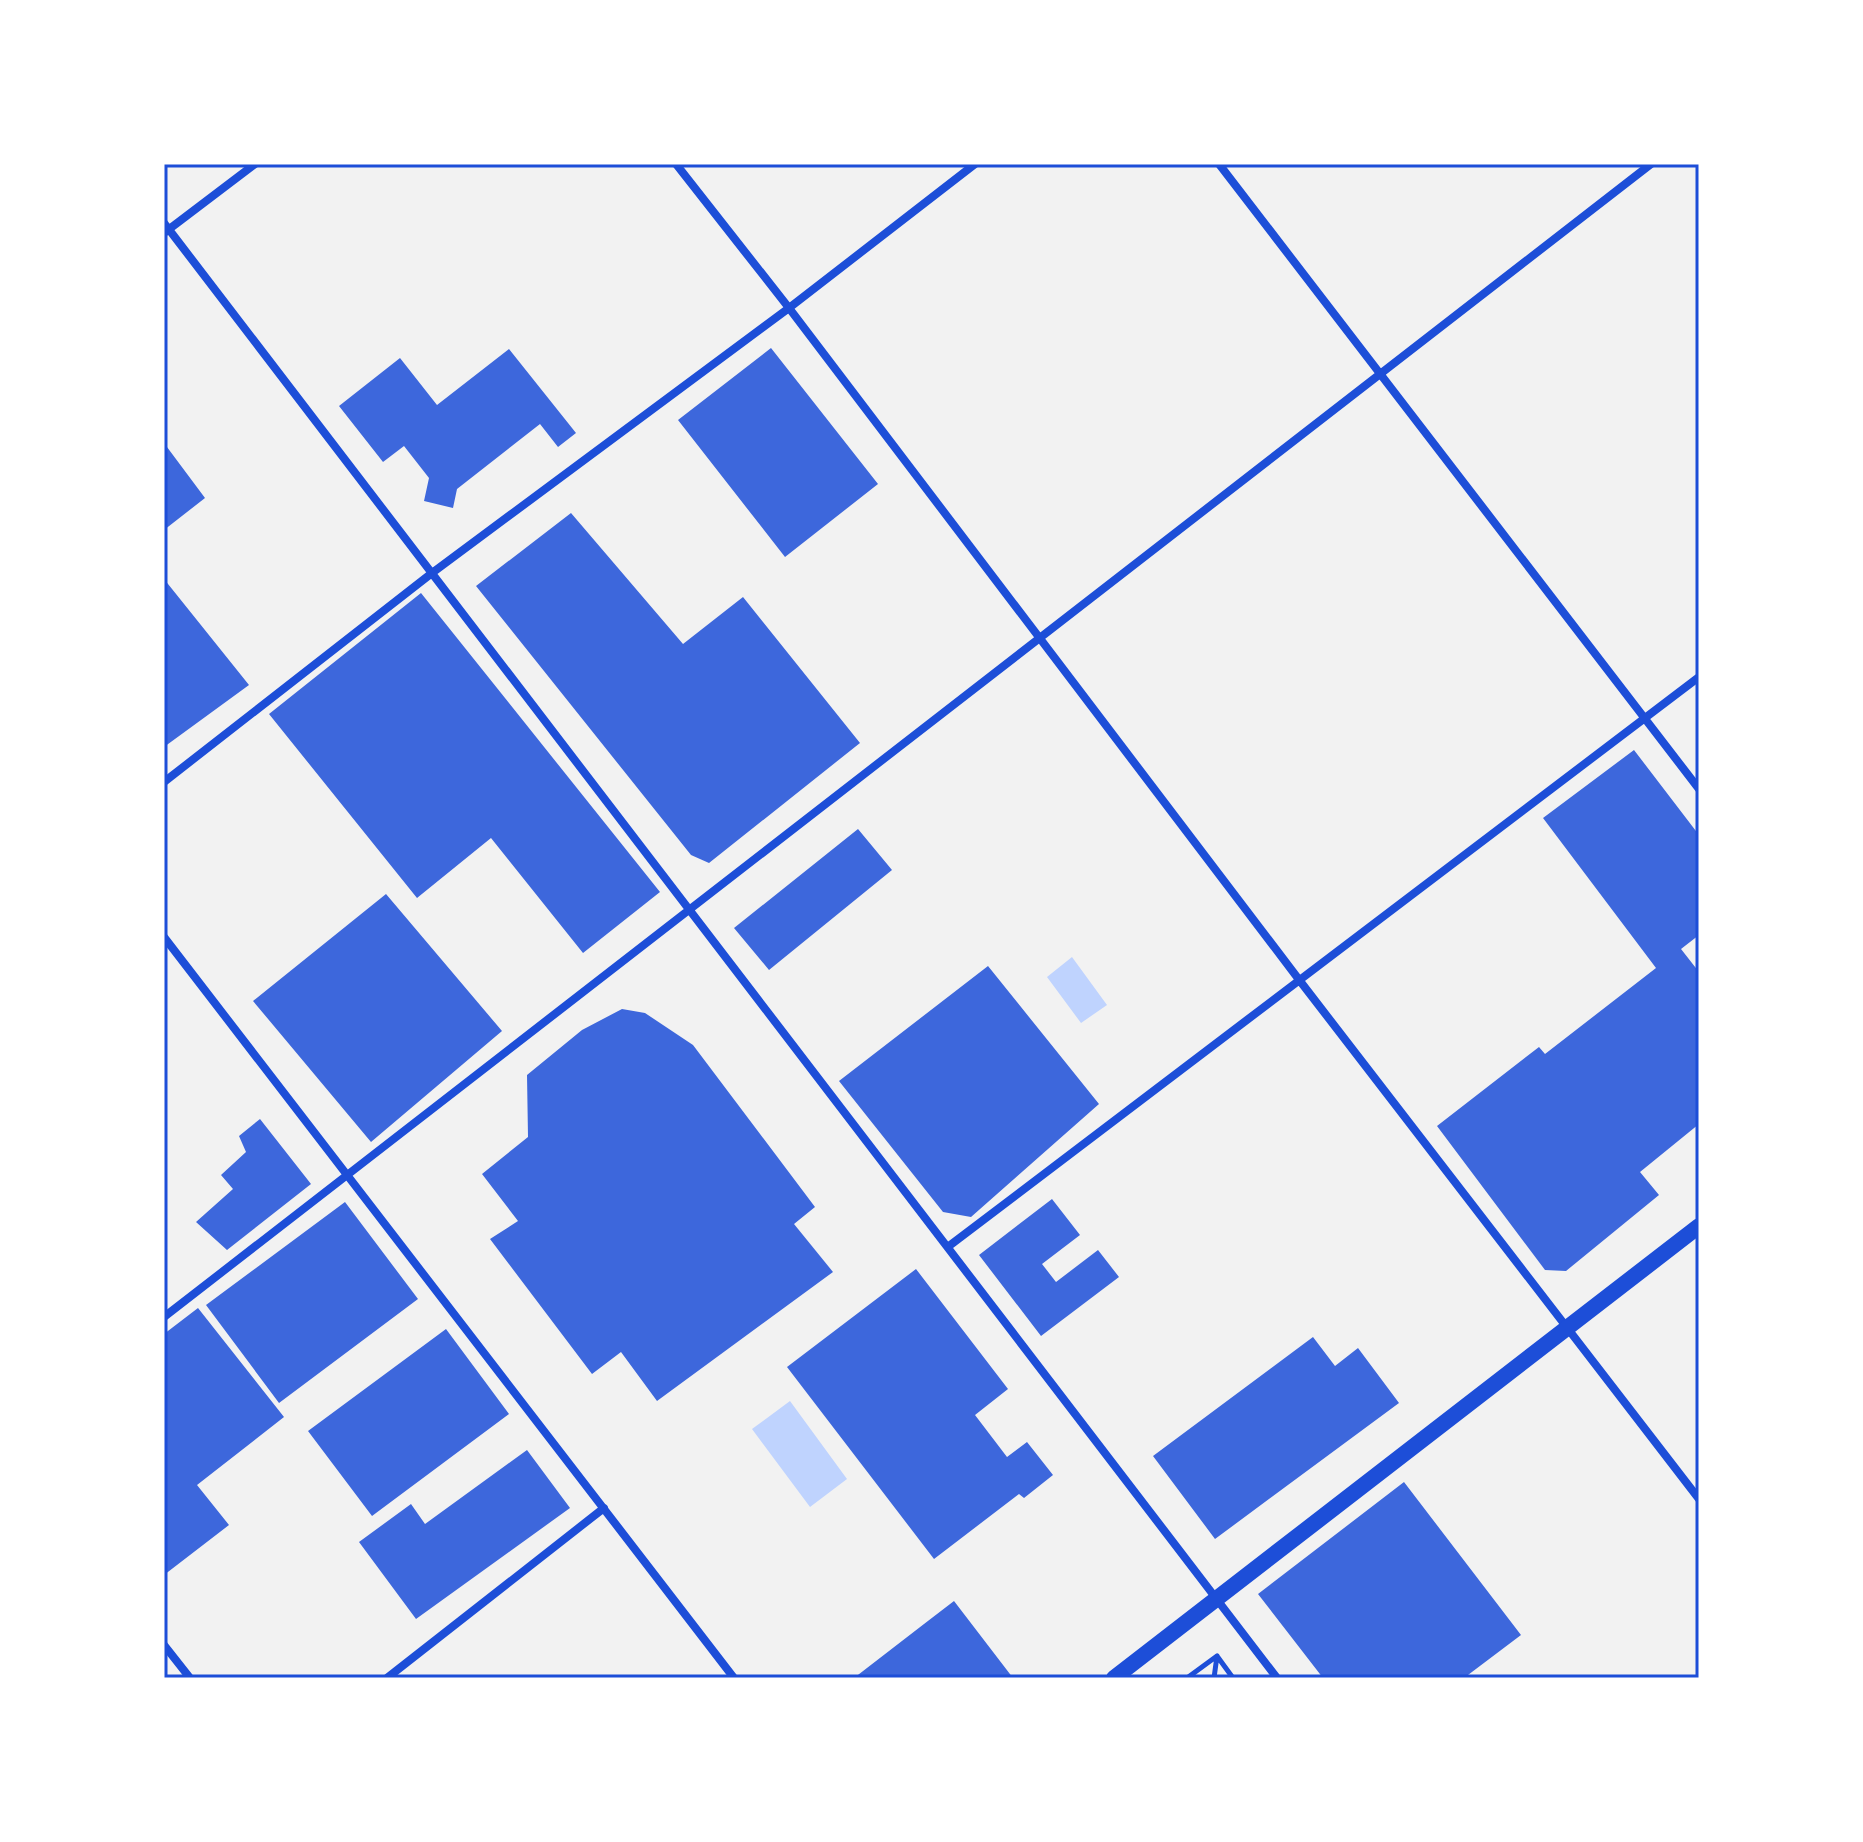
<svg xmlns="http://www.w3.org/2000/svg" width="1863" height="1842" font-family="'Roboto Condensed',sans-serif">
	<rect width="100%" height="100%" fill="#f2f2f2"/>
	<path fill="#bfd3fe" d="M1072 957 1107 1005 1081 1023 1047 977Z
		M790 1401 847 1479 810 1507 752 1429Z"/>
	<path fill="#3d67dc" d="M771 348 878 484 785 557 678 420Z
		M509 349 576 433 558 447 540 424 457 489 453 508 424 501 429 478 404 446 383 462 339 406 400 358 437 405Z
		M164 443 205 498 164 530Z
		M571 513 683 644 743 597 860 743 709 863 691 855 476 586Z
		M164 579 249 685 164 747Z
		M421 593 660 892 583 953 491 838 417 898 269 714Z
		M1634 750 1699 835V935L1681 949 1699 972V1124L1640 1172 1659 1195 1566 1271 1545 1270 1437 1126 1539 1047 1545 1054 1656 968 1543 818Z
		M858 829 892 870 769 970 734 928Z
		M386 894 502 1031 371 1142 253 1001Z
		M988 966 1099 1104 971 1217 943 1212 839 1081Z
		M622 1009 645 1013 693 1045 815 1207 794 1224 833 1272 657 1401 621 1352 592 1374 490 1239 518 1221 482 1174 528 1137 527 1075 582 1030Z
		M260 1119 311 1184 227 1250 196 1222 233 1189 221 1175 246 1152 239 1136Z
		M1052 1199 1080 1235 1042 1264 1056 1282 1098 1250 1119 1277 1041 1336 979 1255Z
		M345 1202 418 1299 279 1403 206 1305Z
		M916 1269 1008 1389 975 1415 1007 1457 1027 1442 1053 1475 1024 1498 1019 1494 934 1559 787 1367Z
		M198 1308 284 1417 197 1485 229 1525 164 1575V1334Z
		M446 1329 509 1414 372 1516 308 1431Z
		M1313 1337 1335 1366 1358 1348 1399 1403 1215 1539 1153 1456Z
		M527 1450 570 1508 416 1619 359 1542 411 1504 425 1524Z
		M1404 1482 1521 1635 1464 1678H1323L1258 1594Z
		M954 1601 1013 1678H854L924 1624Z"/>
	<g fill="none" stroke-linecap="round" stroke-linejoin="round">
		<path stroke="#1d4ed8" stroke-width="5" d="M1187 1678 1217 1656 1233 1678
			M1214 1678 1217 1656"/>
		<path stroke="#1d4ed8" stroke-width="8" d="M676 164 789 308 1300 981 1699 1499
			M1219 164 1699 789
			M164 223 1277 1678
			M164 233 255 164
			M164 782 432 573 789 308 975 164
			M164 937 734 1678
			M949 1246 1699 677
			M164 1317 1651 164
			M164 1645 190 1678
			M387 1678 604 1508"/>
		<path stroke="#1d4ed8" stroke-width="16" d="M1114 1678 1699 1226"/>
	</g>
	<rect width="1863" height="1842" fill="none" stroke="#ffffff" stroke-width="332"/>
	<rect x="166" y="166" width="1531" height="1510" fill="none" stroke="#1d4ed8" stroke-width="3"/>
</svg>
